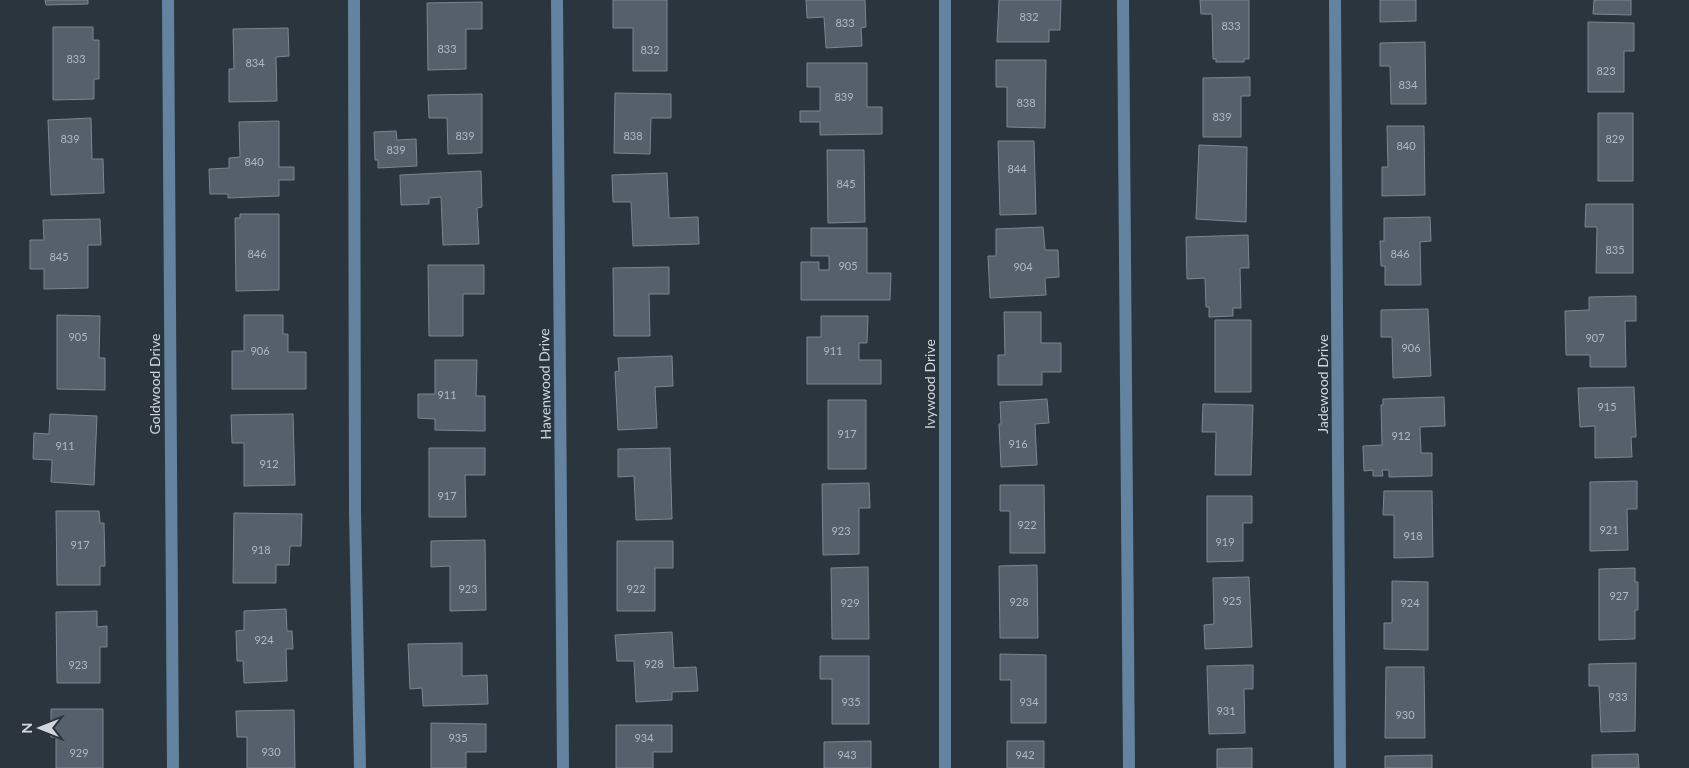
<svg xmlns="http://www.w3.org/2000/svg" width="1689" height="768" font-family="Lato,sans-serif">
	<rect width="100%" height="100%" fill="#2b353e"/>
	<path fill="#55606b" stroke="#7b8692" d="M45 0H88V4L46 5Z
		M613 0H667V71H633V28H613Z
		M806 0H865L866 27 861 28 862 46 826 48 824 17 807 18Z
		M999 0H1061L1060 30H1049V42H997Z
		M1200 0H1249V59H1244V62H1216V59H1213L1212 14H1201Z
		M1380 0H1416V21L1380 22Z
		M1594 0H1631V15L1593 14Z
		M482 2V29H466V69L428 70 427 3Z
		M1588 22 1634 23V51H1624V92H1588Z
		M53 27H93V40H99V79H94V99L53 100Z
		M288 28 289 56 276 57 277 101 229 102V69H234L233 29Z
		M1425 42 1426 104H1391L1390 66H1380V43Z
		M996 60H1046L1045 128 1007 127V87H996Z
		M807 63H867V107H882V134L820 135V122H800V111H820V87H807Z
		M1250 77V96H1241V137H1203V78Z
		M615 93 671 94V118H651L650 154 614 153Z
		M482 94V153L448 154 447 118H429L428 95Z
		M1598 113H1633V181H1598Z
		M91 118 92 159H103L104 193 51 195 48 120Z
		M279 121V167H294V180H279V196L228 198V194H210L209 169 229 168V158L240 157 239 122Z
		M1387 126H1424L1425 195 1382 196V167H1388Z
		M396 131 397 140 416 139 417 166 378 168V160H375L374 132Z
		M998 141H1034L1036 214 1000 215Z
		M1199 145 1247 147 1246 222 1196 219Z
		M827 150H864L865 222 828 223Z
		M481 171 482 207 477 208 479 244 443 245 441 197 429 198V204L401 205 400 175Z
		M667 173 669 218 698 217 699 244 633 246 631 202H613L612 175Z
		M1586 204H1633V273H1596L1597 227H1585Z
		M240 214H279V290L236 291 235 218H240Z
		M1430 217 1431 241 1420 242 1421 285H1385V266H1381L1380 241H1384V218Z
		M100 219 101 245H88V288L44 289V269H30V240H44L43 220Z
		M1043 227 1045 250H1058L1059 277 1045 278 1046 295 990 298 988 256H996V229Z
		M811 228H867V273H891L890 300H801V262H819V270H829V256H811Z
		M1248 235 1249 268H1240L1241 308H1233V316L1209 317V307H1206L1205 278 1187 279 1186 237Z
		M428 265H484V294H463V336H429Z
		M669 267V294H649L650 336H614L613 268Z
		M1636 296V321H1625L1626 367H1590V355H1566L1565 311 1589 310V297Z
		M1428 309 1431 376 1393 378 1392 337H1381V310Z
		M1004 312H1041V343H1061V372H1042V385H998V355H1005Z
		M57 315 100 316 99 358H105V390L57 389Z
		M244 315H283V334H288V352H306V389H232V351H244Z
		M821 316H868L867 343H859V360H881V384H807V337H821Z
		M1215 320H1251V392H1215Z
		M672 356 673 386 655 387 657 428 618 430 615 372 619 371 618 358Z
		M435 360H477L476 396H485V431L435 430V419L418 418V394H435Z
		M1634 387 1636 437H1631L1632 457 1595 458V426L1580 427 1578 388Z
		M1444 397 1445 426 1420 427 1421 453H1432V476L1389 477V470H1382L1383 476H1373V470L1364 471 1363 446 1382 445 1381 405H1383V399Z
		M1047 399 1049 423 1035 424 1037 465 1001 467 999 424H1001L1000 402Z
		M828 400H866V469H828Z
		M1203 404 1253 405 1251 475H1215L1216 432H1202Z
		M50 414 97 416 94 485 51 482 52 460 33 459 34 433 49 434Z
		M293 414 295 485 244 486V443H232L231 415Z
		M429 448H485V475H465L466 517H429Z
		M670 448 672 519 636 520 634 476 618 477V449Z
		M1637 481V509H1627L1628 550 1590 551V482Z
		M869 483 870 508H859V554L823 555 822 484Z
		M1000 485H1044L1045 553H1010V511H1000Z
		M1384 491H1432L1433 557 1394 558V515H1383Z
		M1207 496H1252V523H1243V561L1207 562Z
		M56 511H99L100 523H104L105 566H100V585H57Z
		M234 513 302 514 301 546H290L289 565H276V583H233Z
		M485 540 486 610 450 611V566L431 567V541Z
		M617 541H673V568H655V611H617Z
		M1037 565 1038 638H1000L999 566Z
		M868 567 869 639H832L831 568Z
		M1635 568V582H1638V610H1635V639L1599 640V569Z
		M1249 577 1252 647 1205 649 1204 625 1214 624 1213 578Z
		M1392 581 1428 582V650L1384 649V623H1392Z
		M286 609 287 631H292L293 649H286L287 681 244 683 243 661H237L236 631 244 630V611Z
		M97 611V627L107 626V647H100V683H57L56 612Z
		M672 632 674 668 696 667 698 691 672 692V700L636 702 634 661H617L615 635Z
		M462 643V676L487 675 488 704 423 706 422 688 410 689 408 644Z
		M1000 654 1046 655V723H1011V680H1000Z
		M820 656H869V724H832V679H820Z
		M1636 663 1635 731 1601 732 1599 686H1589V664Z
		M1253 665V689H1244L1245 733 1209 734 1207 666Z
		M1386 667H1424L1425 738H1385Z
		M51 709H103V768H56V737H51Z
		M294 710 295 768H247V737H237L236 711Z
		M431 723 486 724V752H466V768H431Z
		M616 725H672V752H653V768H616Z
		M871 741V768H824V742Z
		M1007 741H1044V768H1007Z
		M1252 748V768H1217V749Z
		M1638 754 1639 768H1592V755Z
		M1432 755V768H1385V756Z"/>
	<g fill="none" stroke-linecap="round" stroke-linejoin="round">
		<path stroke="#6483a0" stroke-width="12" d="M168 0 173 768
			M354 0 355 511 360 768
			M557 0 563 768
			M945 0V768
			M1123 0 1129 768
			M1335 0 1340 768"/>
	</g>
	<g text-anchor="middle" stroke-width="4" stroke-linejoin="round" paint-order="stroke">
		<g font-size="11" fill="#b1b8c0">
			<text x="1029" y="21">832</text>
			<text x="845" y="27">833</text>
			<text x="1231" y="30">833</text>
			<text x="447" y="53">833</text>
			<text x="650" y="54">832</text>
			<text x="76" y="63">833</text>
			<text x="255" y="67">834</text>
			<text x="1606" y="75">823</text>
			<text x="1408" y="89">834</text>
			<text x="844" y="101">839</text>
			<text x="1026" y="107">838</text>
			<text x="1222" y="121">839</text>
			<text x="465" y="140">839</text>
			<text x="633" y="140">838</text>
			<text x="70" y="143">839</text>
			<text x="1615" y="143">829</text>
			<text x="1406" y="150">840</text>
			<text x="396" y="154">839</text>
			<text x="254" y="166">840</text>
			<text x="1017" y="173">844</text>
			<text x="846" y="188">845</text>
			<text x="1615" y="254">835</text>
			<text x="257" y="258">846</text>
			<text x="1400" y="258">846</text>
			<text x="59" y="261">845</text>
			<text x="848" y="270">905</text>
			<text x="1023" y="271">904</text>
			<text x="78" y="341">905</text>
			<text x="1595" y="342">907</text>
			<text x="1411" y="352">906</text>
			<text x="260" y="355">906</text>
			<text x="833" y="355">911</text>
			<text x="447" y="399">911</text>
			<text x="1607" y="411">915</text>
			<text x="847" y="438">917</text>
			<text x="1401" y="440">912</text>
			<text x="1018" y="448">916</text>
			<text x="65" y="450">911</text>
			<text x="269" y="468">912</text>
			<text x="447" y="500">917</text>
			<text x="1027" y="529">922</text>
			<text x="1609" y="534">921</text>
			<text x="841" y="535">923</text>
			<text x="1413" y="540">918</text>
			<text x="1225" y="546">919</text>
			<text x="80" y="549">917</text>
			<text x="261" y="554">918</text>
			<text x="468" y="593">923</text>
			<text x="636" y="593">922</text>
			<text x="1619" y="600">927</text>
			<text x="1232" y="605">925</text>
			<text x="1019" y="606">928</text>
			<text x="850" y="607">929</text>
			<text x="1410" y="607">924</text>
			<text x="264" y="644">924</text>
			<text x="654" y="668">928</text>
			<text x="78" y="669">923</text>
			<text x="1618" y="701">933</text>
			<text x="851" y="706">935</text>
			<text x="1029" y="706">934</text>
			<text x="1226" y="715">931</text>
			<text x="1405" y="719">930</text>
			<text x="458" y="742">935</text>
			<text x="644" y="742">934</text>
			<text x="271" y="756">930</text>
			<text x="79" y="757">929</text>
			<text x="847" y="759">943</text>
			<text x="1025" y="759">942</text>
		</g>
		<g font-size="14" fill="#d0d6dc" stroke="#2b353e">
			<text transform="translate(155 384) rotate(-90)" y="5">Goldwood Drive</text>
			<text transform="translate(545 384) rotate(-91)" y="5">Havenwood Drive</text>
			<text transform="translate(930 384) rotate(-90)" y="5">Ivywood Drive</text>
			<text transform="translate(1323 384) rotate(-90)" y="5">Jadewood Drive</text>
		</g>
	</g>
	<g transform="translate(40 728) rotate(270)" stroke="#2b353e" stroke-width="4" paint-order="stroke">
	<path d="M0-4L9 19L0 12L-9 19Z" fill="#d0d6dc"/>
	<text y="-8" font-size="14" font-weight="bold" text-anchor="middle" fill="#d0d6dc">N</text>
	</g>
</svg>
